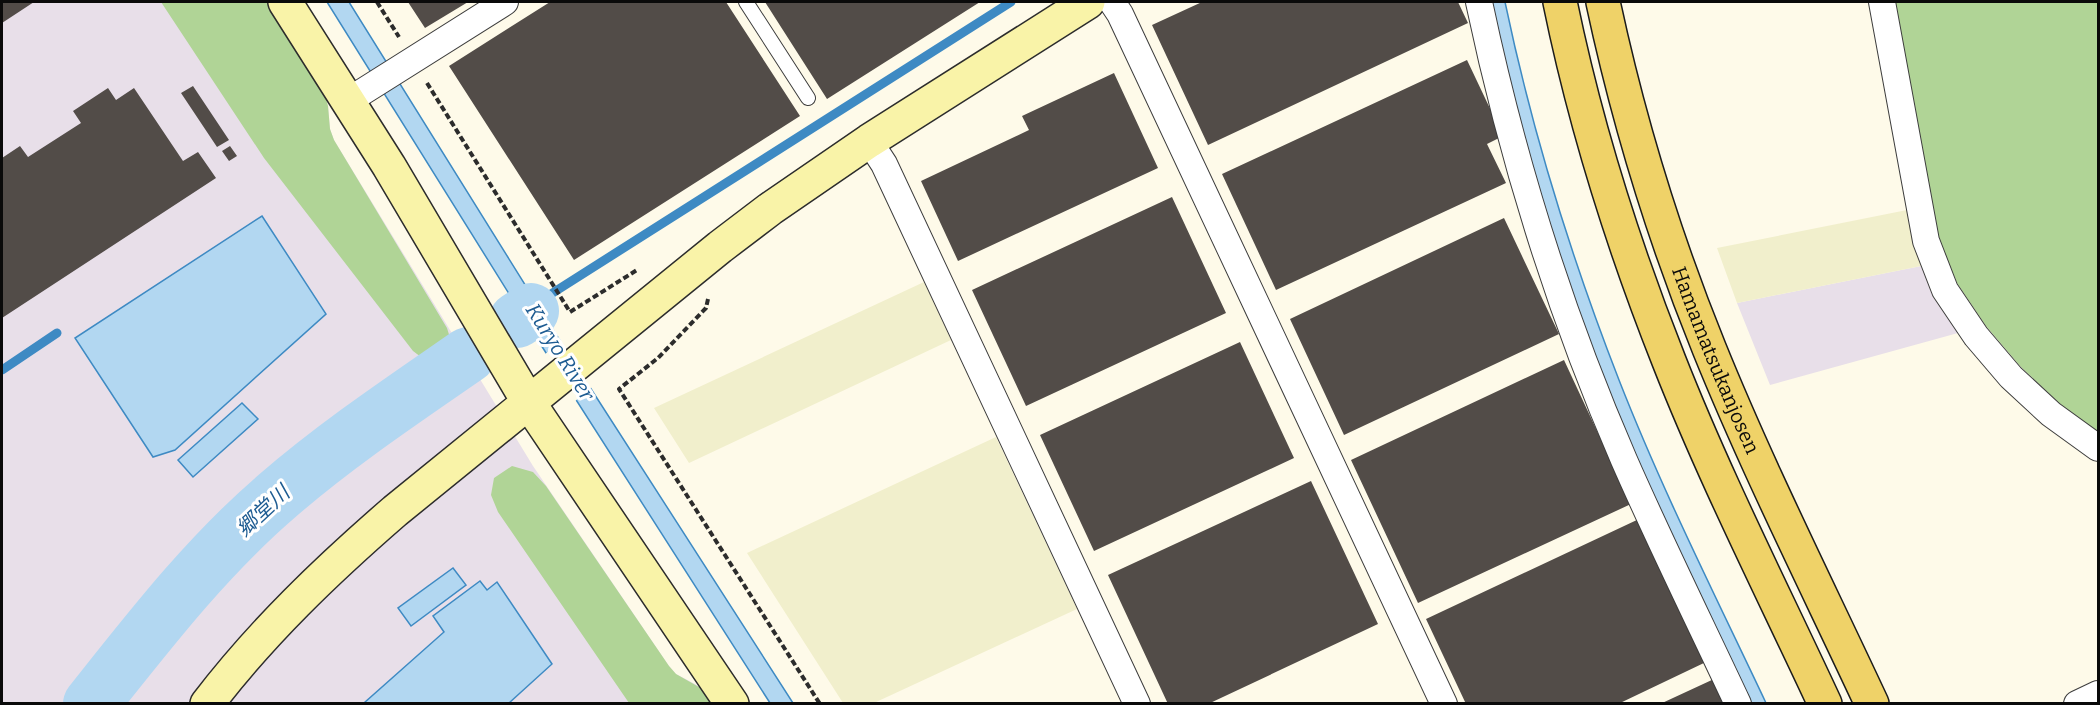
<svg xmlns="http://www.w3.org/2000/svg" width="2100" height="705" font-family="Bitter,'Noto Sans JP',serif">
	<rect width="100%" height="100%" fill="#fefae9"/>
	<path fill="#e8dfe9" d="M2 2H268L328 106 330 129 334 140 533 466 669 666 676 674 697 685 716 703H2Z
		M1921 266 1933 297 1958 333 1770 385 1737 303Z"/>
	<path fill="#f1efcc" d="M1907 210 1913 244 1921 266 1737 303 1717 248Z
		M924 282 951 340 689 463 654 408Z
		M996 437 1077 609 874 703H843L747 553Z"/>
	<path fill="#b0d496" d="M161 2H268L323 87 328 106 330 129 334 140 447 328 451 341 449 355 439 362 425 360 413 351 264 158Z
		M1895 2H2098V432L2059 403 2020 366 1986 326 1957 283 1938 236Z
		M512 466 533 472 546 486 669 666 676 674 706 691 716 703H629L498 512 491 495 494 478Z"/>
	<path fill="#b2d7f1" stroke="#3e8ac3" stroke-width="1.5" d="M327 2H349L557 336 793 703H770L541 345Z
		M1491 2H1505C1532 131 1571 257 1619 380 1662 490 1716 597 1766 703H1750C1691 577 1630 452 1581 321 1542 217 1516 109 1491 2Z
		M262 216 326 314 175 450 153 457 75 338Z
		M242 403 258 419 193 477 178 460Z
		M453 568 466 585 411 626 398 608Z
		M480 581 487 590 497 582 552 664 509 703H364L444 632 433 616Z"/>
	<path fill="#fefae9" d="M563 339 593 386 574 402 544 355Z"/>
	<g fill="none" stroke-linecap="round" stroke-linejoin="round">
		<path stroke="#3e8ac3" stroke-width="9" d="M529 308 1011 2
			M2 370 57 333"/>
		<path stroke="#b2d7f1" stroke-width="56" d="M517 320 531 311
			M91 704C149 631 206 557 277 496 337 444 403 400 468 355"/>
	</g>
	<path fill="#524c48" d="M2 2H34L2 23Z
		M408 2H468L425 28Z
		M550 2H726L800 116 574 260 449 66Z
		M765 2H980L827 99Z
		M1202 2H1458L1468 23 1208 145 1152 25Z
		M1467 60 1503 136 1487 144 1506 183 1276 290 1222 174Z
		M1114 73 1158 168 958 261 921 181 1029 130 1022 116Z
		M193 86 229 140 217 147 181 93Z
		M108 88 116 100 134 88 183 161 198 152 216 178 2 318V158L20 146 28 157 81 123 73 111Z
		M230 146 237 156 229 161 222 151Z
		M1172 197 1226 313 1026 406 972 290Z
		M1504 218 1559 334 1344 435 1290 319Z
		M1240 342 1294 458 1094 551 1040 435Z
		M1564 360 1631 504 1418 603 1351 460Z
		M1311 481 1378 624 1208 704H1168L1108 575Z
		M1639 519 1706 662 1618 704H1466L1426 619Z
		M1714 679 1725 704H1660Z"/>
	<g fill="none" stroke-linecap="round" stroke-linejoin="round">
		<g stroke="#3d3d3d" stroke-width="16">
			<path id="lane" d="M746 2 808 98"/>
		</g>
		<g stroke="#3d3d3d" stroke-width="28">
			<path id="street" d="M1112 2 1120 14 1444 704
				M1479 2C1512 158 1560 313 1624 460 1660 542 1700 623 1738 704
				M1882 2 1926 241 1945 290 1976 336 2011 377 2051 414 2098 448
				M348 101 505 2
				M869 141 884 164 1137 704
				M2077 704 2098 694"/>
		</g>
		<g stroke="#2c2c2c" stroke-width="36">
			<path id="secondary" d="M285 2 389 166 529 403 732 704
				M207 704C262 632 327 570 395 511L720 247 770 209 869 141 1088 2"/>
		</g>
		<g stroke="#1b1b1b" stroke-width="36">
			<g id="primary">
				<path d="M1560 2C1585 124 1623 245 1669 361 1715 478 1772 590 1825 704"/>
				<path id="s1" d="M1603 2C1628 119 1664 237 1709 348 1758 469 1817 586 1872 704"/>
			</g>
		</g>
		<path stroke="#2c2c2c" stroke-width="4" stroke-dasharray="6 3" stroke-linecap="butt" d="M377 2 399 37
			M427 83 570 312 637 270
			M708 299 706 308 658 358 619 389 820 704"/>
		<use href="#lane" stroke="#fff" stroke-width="14"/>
		<use href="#street" stroke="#fff" stroke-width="26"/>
		<use href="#secondary" stroke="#f9f3a8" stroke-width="33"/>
		<use href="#primary" stroke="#efd268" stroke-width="33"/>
	</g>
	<g text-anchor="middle" stroke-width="6" stroke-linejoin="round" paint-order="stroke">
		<g font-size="20" fill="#0a0a0a" stroke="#fff">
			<text dy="7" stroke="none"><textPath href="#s1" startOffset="376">Hamamatsukanjosen</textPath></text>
		</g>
		<g font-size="21" font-style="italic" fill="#1e5c92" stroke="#fff">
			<text transform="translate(560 352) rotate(58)" y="7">Kuryo River</text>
			<text transform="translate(263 511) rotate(-43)" y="7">郷堂川</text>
		</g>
	</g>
	<rect width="2100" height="705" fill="none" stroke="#0a0a0a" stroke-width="6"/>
</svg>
